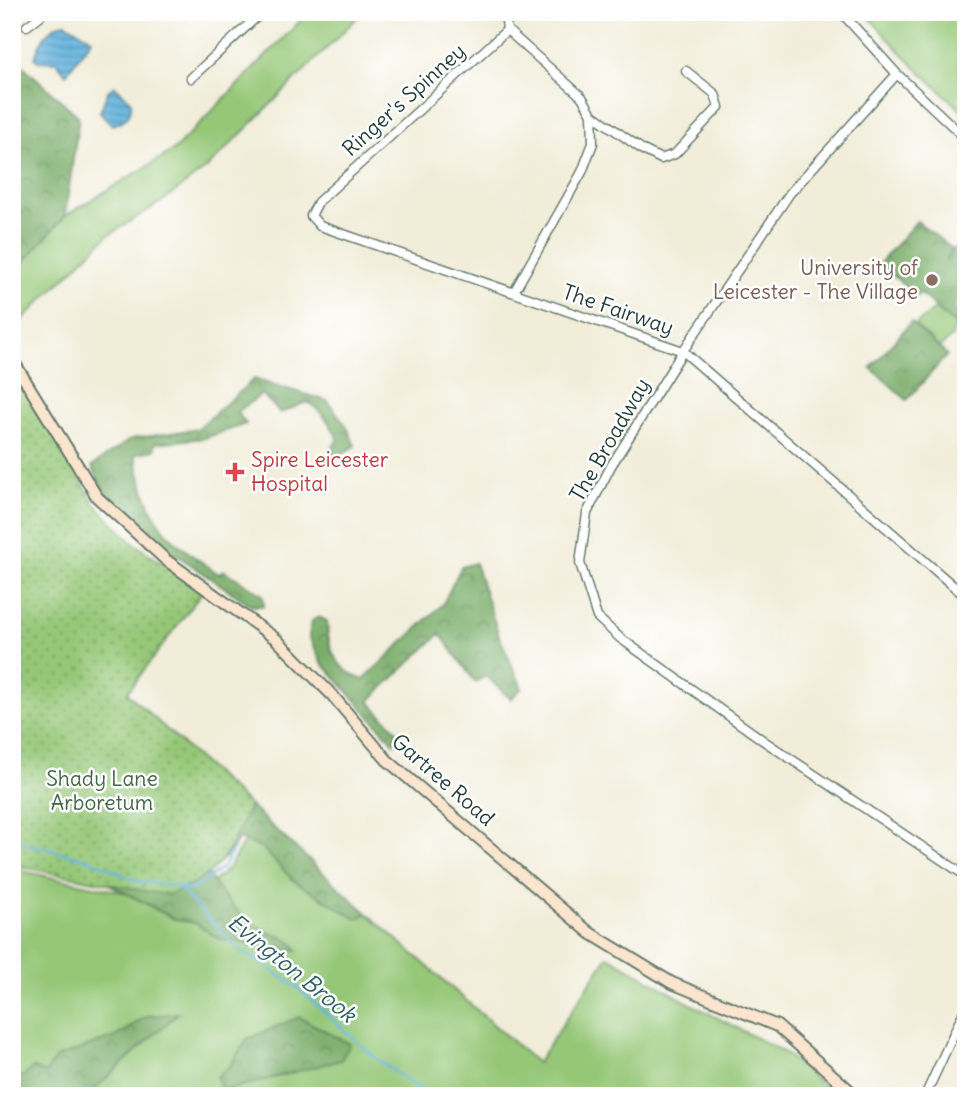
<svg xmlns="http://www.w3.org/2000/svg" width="978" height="1108" font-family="Delius,sans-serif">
	<defs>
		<pattern id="forest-crowns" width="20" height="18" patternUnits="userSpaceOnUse" patternTransform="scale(1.75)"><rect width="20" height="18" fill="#78ac68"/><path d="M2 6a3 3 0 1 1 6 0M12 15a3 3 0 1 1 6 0" fill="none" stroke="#628d56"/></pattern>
		<pattern id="park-dots" width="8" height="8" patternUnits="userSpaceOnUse" patternTransform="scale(1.75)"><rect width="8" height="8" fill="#95c777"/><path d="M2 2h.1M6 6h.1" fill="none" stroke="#79a362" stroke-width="1.8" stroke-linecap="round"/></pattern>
		<pattern id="water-rules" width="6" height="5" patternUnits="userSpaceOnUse" patternTransform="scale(1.75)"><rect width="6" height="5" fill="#63b2dd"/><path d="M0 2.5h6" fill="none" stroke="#5192b4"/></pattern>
	</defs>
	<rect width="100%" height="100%" fill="#fff"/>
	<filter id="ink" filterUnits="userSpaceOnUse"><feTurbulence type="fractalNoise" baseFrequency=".0143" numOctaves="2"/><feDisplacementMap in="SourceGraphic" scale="14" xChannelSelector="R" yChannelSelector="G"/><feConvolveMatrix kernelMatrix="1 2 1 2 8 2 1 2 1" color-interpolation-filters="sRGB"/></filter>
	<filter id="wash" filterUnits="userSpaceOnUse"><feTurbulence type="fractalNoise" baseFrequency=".00686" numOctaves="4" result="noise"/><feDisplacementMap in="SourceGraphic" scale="28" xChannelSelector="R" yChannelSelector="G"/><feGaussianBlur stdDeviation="1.57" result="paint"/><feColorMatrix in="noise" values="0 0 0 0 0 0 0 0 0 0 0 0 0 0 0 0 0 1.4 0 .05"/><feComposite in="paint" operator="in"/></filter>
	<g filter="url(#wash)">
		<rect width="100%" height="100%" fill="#f1edd9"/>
		<path fill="#95c777" stroke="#5a8256" stroke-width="2" d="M309 12H363L208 167 163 201 107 236 12 330V275L65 216 174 150Z
			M864 12H966V115L911 63Z
			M935 309 955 325 952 337 939 348 915 325Z
			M259 818 537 1063 608 956 691 1004 785 1053 835 1096H12V869L165 901 199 893 227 870Z"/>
		<path fill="url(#forest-crowns)" stroke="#4c744e" stroke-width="2" d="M12 56 79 117 65 216 12 275Z
			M917 221 952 249 945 261 966 235V290L953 307 966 323V335L920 293 916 297 880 263Z
			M911 322 947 355 907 400 871 368Z
			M254 379 328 401 347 427 355 446 334 458 330 451 338 439C331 424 321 410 307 402L280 413 262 394 237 412 246 424 205 438 155 443V450L135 454C149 521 163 537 219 574L223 570 262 594 264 606H252L144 533 105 494 92 466 131 439 197 429Z
			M475 563 499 636 522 688 511 699 486 676 475 682 440 634 369 701 397 731 394 743 321 662 309 636 312 621 319 617 327 621C327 649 336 669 363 680L443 604 461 567Z
			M12 753 216 775 367 913 357 919 294 881 262 848 239 839 225 858 205 869C218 892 238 916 262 929 278 937 288 935 298 951L219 939 195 923 176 920 107 883 17 857Z
			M178 1013 87 1096H12V1076L22 1077 33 1068 46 1073 55 1058 115 1037 147 1016Z
			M299 1017 350 1044 341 1060 223 1091 216 1077 229 1067 247 1039Z"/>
		<path fill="url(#park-dots)" stroke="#5a8256" stroke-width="2" d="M12 366 95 504 132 542 203 591 127 693 250 806C226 856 222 875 167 895L12 865Z"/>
		<path fill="url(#water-rules)" stroke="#417888" stroke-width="2" d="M66 23 92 39 66 74 57 62 38 61 35 58C39 43 49 24 66 23Z
			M115 86 131 101C133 114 124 122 112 125L100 112 108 91Z"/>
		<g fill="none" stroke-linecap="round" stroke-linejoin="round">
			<path stroke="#63b2dd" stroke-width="2.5" d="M12 840 91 860 137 881 178 887 236 947 297 987 373 1056 429 1096
				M179 887 191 890 223 868 234 848"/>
		</g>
	</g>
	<g filter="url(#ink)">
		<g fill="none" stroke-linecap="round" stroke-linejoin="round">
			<g stroke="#687b6e" stroke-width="11">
				<path id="street" d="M505 12 507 30
					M841 12 897 74 966 139
					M27 26 40 16
					M897 74 790 193 683 351 611 466 587 513 580 563 597 617 620 638 764 741 966 876
					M191 78 262 12
					M592 114 643 150 661 159 675 154 719 107 715 94 686 71
					M514 292 582 172 593 143 592 114 582 97 507 30 318 202 311 216 320 226 683 351 966 597
					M925 1096 966 1007"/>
			</g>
			<g stroke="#687b6e" stroke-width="14">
				<path id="secondary" d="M12 359 97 497 166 560 276 639 332 695 387 760 590 933 672 983 777 1026 856 1096"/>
			</g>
			<use href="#street" stroke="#fff" stroke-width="8"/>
			<use href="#secondary" stroke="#fce5cf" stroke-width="10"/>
		</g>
	</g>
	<circle fill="#8d6e63" stroke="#fff" stroke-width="2.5" cx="932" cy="280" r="7"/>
	<path fill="#e0444e" stroke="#fff" stroke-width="2.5" d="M231.5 461.5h7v7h7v7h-7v7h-7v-7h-7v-7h7z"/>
	<g text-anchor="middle" stroke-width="5" stroke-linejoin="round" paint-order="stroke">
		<g font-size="21" fill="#1f3d34" stroke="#fff">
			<text transform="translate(404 100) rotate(-42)" y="7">Ringer's Spinney</text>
			<text transform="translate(618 310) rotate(19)" y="7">The Fairway</text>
			<text transform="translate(610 440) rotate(-60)" y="7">The Broadway</text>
			<text transform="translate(443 780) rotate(41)" y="7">Gartree Road</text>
		</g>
		<g font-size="21" fill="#785e54" stroke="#fff" text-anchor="end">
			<text x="918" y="275">University of<tspan x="918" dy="24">Leicester - The Village</tspan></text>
		</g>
		<g font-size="21" fill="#be3a42" stroke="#fff" text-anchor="start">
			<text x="251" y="467">Spire Leicester<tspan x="251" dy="24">Hospital</tspan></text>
		</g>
		<g font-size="21" fill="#426648" stroke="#fff">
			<text x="102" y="786">Shady Lane<tspan x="102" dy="24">Arboretum</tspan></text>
		</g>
		<g font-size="23" font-style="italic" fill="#336067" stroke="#fff">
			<text transform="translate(292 968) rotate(39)" y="8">Evington Brook</text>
		</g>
	</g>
	<rect width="978" height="1108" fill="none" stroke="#fff" stroke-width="42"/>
</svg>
